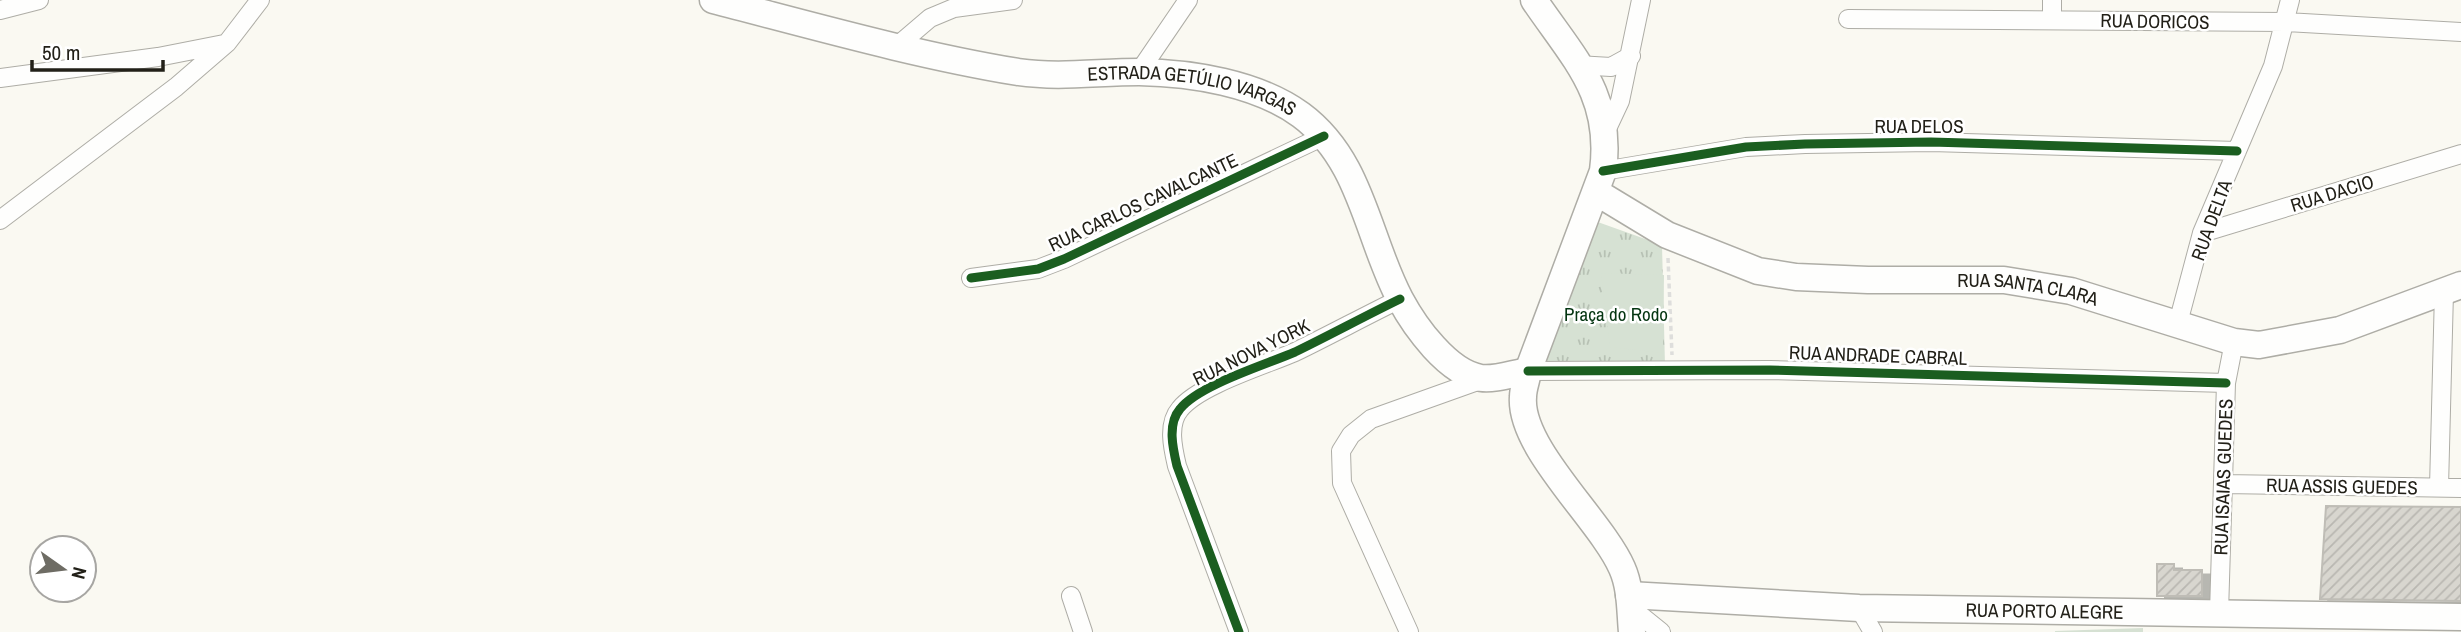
<svg xmlns="http://www.w3.org/2000/svg" width="2461" height="632" font-family="'Archivo Narrow',sans-serif">
	<defs>
		<pattern id="park-tufts" width="24" height="20" patternUnits="userSpaceOnUse" patternTransform="scale(1.75)"><rect width="24" height="20" fill="#d6e1d3"/><path d="M3 7l-1-3M5 7V3M7 7l1-3M15 17l-1-3M17 17v-4M19 17l1-3" fill="none" stroke="#b7c1b4"/></pattern>
		<pattern id="building-hatch" width="6" height="6" patternUnits="userSpaceOnUse" patternTransform="scale(1.75)"><rect width="6" height="6" fill="#d8d6cf"/><path d="M-1 1l2-2M0 6l6-6M5 7l2-2" fill="none" stroke="#b9b7b1"/></pattern>
		<filter id="shadow"><feDropShadow dx="8" dy="4.5" stdDeviation="0" flood-color="#0004"/></filter>
	</defs>
	<rect width="100%" height="100%" fill="#faf9f2"/>
	<path fill="url(#park-tufts)" d="M1595 221 1662 245 1665 365 1546 362Z"/>
	<path fill="#d6e1d3" d="M1601 273 1664 275 1663 353 1610 347Z
		M2143 628V632H2055V631Z"/>
	<path fill="url(#building-hatch)" stroke="#bfbdb6" stroke-width="2" filter="url(#shadow)" d="M2326 506 2461 507V601L2320 599Z
		M2157 564H2174V570H2202V596H2157Z"/>
	<g fill="none" stroke-linecap="round" stroke-linejoin="round">
		<g stroke="#aeada6" stroke-width="20">
			<path id="street" d="M2052 0V19
				M0 10 39 0
				M1848 19 2286 22 2461 32
				M896 47 930 18 954 8 1013 0
				M1577 65 1611 67 1631 56
				M1139 72 1188 0
				M0 78 158 57 224 44
				M1605 133 1620 101 1641 0
				M1603 171 1746 147 1805 144 1931 142 2237 151
				M0 220 176 87 227 43 260 0
				M2202 233 2461 154
				M971 278 1038 269 1064 259 1324 136
				M2178 323 2202 233 2273 66 2290 0
				M1528 371 1770 370 2226 383
				M2223 484 2461 488
				M2439 487 2444 292
				M1071 596 1083 632
				M1630 607 1661 632
				M1859 608 1873 632
				M2219 613 2226 383 2234 342
				M1239 632 1177 466C1173 449 1167 424 1180 409 1199 385 1265 365 1295 352 1330 335 1365 316 1400 299
				M1409 632 1342 483 1341 451 1351 435 1371 419 1483 379"/>
		</g>
		<g stroke="#aeada6" stroke-width="29">
			<g id="secondary">
				<path id="s1" d="M713 0C814 26 915 55 1018 72 1059 78 1098 72 1139 72 1192 73 1257 83 1301 115 1362 160 1367 237 1400 299 1415 327 1448 373 1481 378 1495 380 1514 373 1528 371"/>
				<path d="M1534 0C1574 59 1613 95 1603 171L1528 371C1527 379 1523 388 1523 397 1519 448 1601 520 1622 568 1631 588 1630 611 1632 632"/>
				<path id="s2" d="M1596 192 1667 235 1758 271 1796 277 1868 280H2004L2071 291 2234 342 2259 345 2340 330 2461 285"/>
				<path id="s3" d="M1629 595 1859 608 2461 617"/>
			</g>
		</g>
		<path stroke="#dededc" stroke-width="3.5" stroke-dasharray="5 3.5" stroke-linecap="butt" d="M1668 258 1672 355"/>
		<use href="#street" stroke="#fefefd" stroke-width="18"/>
		<use href="#secondary" stroke="#fefefd" stroke-width="26"/>
		<g stroke="#fff" stroke-width="13">
			<path id="cycleway" d="M1603 171 1746 147 1805 144 1931 142 2237 151
				M971 278 1038 269 1064 259 1324 136
				M1528 371 1770 370 2226 383
				M1239 632 1177 466C1173 449 1167 424 1180 409 1199 385 1265 365 1295 352 1330 335 1365 316 1400 299"/>
		</g>
		<use href="#cycleway" stroke="#1b5e20" stroke-width="9"/>
	</g>
	<g text-anchor="middle" stroke-width="5" stroke-linejoin="round" paint-order="stroke">
		<g font-size="19" fill="#222018" stroke="#fff">
			<text transform="translate(2155 21) rotate(1)" y="7">RUA DORICOS</text>
			<text dy="7" stroke="none"><textPath href="#s1" startOffset="490">ESTRADA GETÚLIO VARGAS</textPath></text>
			<text x="1919" y="133">RUA DELOS</text>
			<text transform="translate(2332 193) rotate(-17)" y="7">RUA DACIO</text>
			<text transform="translate(1143 202) rotate(-25)" y="7">RUA CARLOS CAVALCANTE</text>
			<text transform="translate(2211 220) rotate(-70)" y="7">RUA DELTA</text>
			<text dy="7" stroke="none"><textPath href="#s2" startOffset="452">RUA SANTA CLARA</textPath></text>
			<text transform="translate(1251 352) rotate(-26)" y="7">RUA NOVA YORK</text>
			<text transform="translate(1878 355) rotate(2)" y="7">RUA ANDRADE CABRAL</text>
			<text transform="translate(2223 477) rotate(-88)" y="7">RUA ISAIAS GUEDES</text>
			<text transform="translate(2342 486) rotate(1)" y="7">RUA ASSIS GUEDES</text>
			<text dy="7" stroke="none"><textPath href="#s3" startOffset="416">RUA PORTO ALEGRE</textPath></text>
		</g>
		<g font-size="19" fill="#043511" stroke="#fff">
			<text x="1616" y="321">Praça do Rodo</text>
		</g>
	</g>
	<g transform="translate(63 569) rotate(104)"><circle r="33" fill="#ffffff" stroke="#a7a6a3" stroke-width="2"/>
	<path d="M0-5L12 26L0 18L-12 26Z" fill="#6e6c64"/>
	<text y="-10" font-size="19" font-weight="bold" text-anchor="middle" fill="#222018">N</text>
	</g>
	<path d="M32 60v10h131v-10" fill="none" stroke="#222018" stroke-width="3.5"/>
	<text x="42" y="60" font-size="21" fill="#222018" stroke="#ffffff" stroke-width="5" paint-order="stroke">50 m</text>
</svg>
